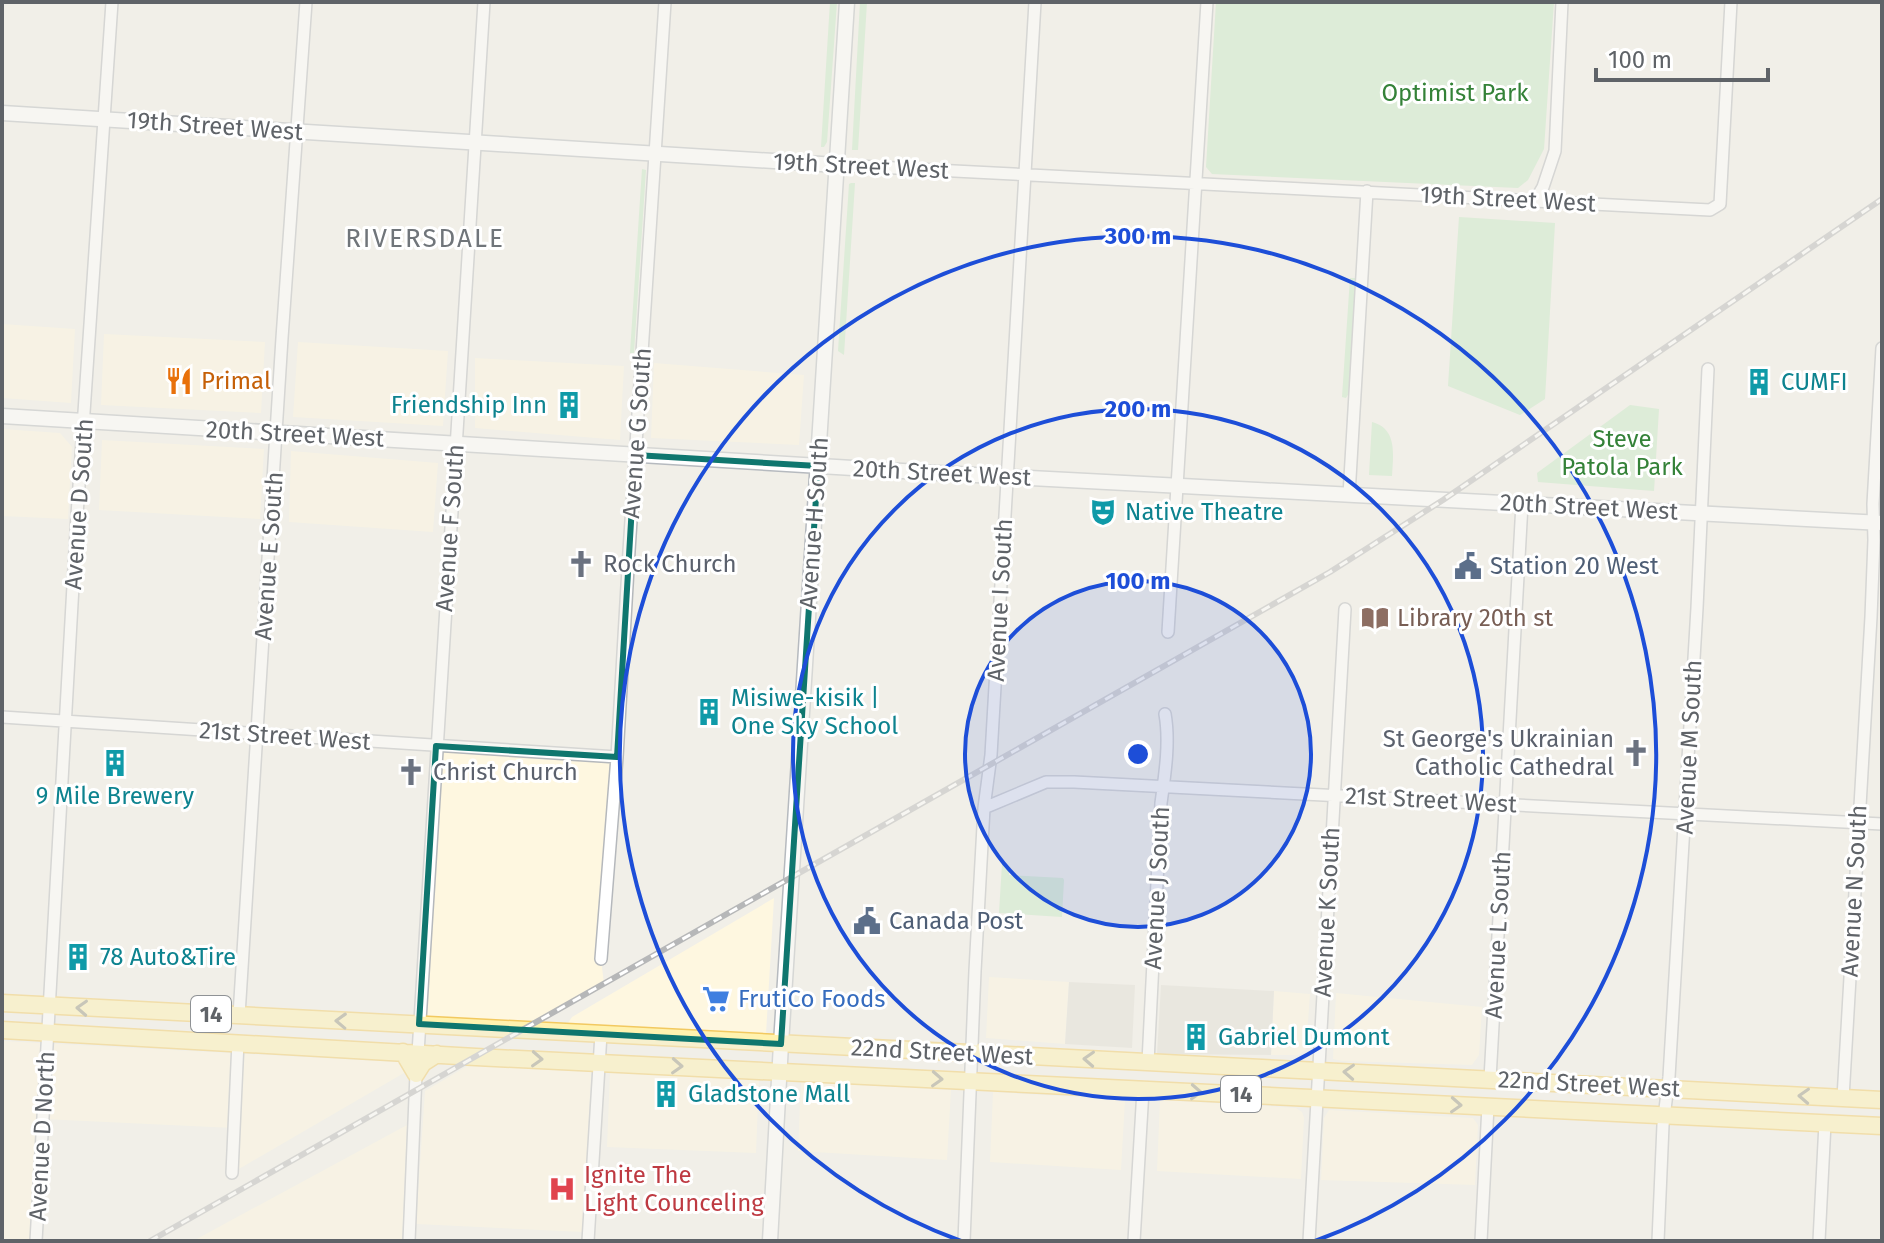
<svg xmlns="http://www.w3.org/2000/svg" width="1884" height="1243" font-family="'Fira Sans',sans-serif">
	<rect width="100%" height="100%" fill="#f1efe8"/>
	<path fill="#fef7e0" d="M2 324 75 329 71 403 2 398Z
		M104 334 265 342 261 413 101 405Z
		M298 342 448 351 443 426 293 417Z
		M475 358 624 366 620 440 475 428Z
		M654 363 804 375 799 445 651 438Z
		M2 429 60 433 72 447 68 519 2 516Z
		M102 440 264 449 260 519 99 510Z
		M291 451 438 463 433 532 289 522Z
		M436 746 617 757 601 959 604 984 521 1030 419 1024Z
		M774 898 766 1034 568 1023 572 1017Z
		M989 977 1069 982 1065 1044 986 1038Z
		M1274 991 1310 994 1306 1049 1299 1055H1271Z
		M1336 993 1482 1007 1479 1055 1472 1065 1342 1061 1333 1059Z
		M2 1041 399 1062 404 1073 232 1173 233 1128 43 1119 36 1241H2Z
		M469 1065 591 1072 584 1232 416 1224 425 1091Z
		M614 1071 759 1078 756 1153 607 1147 610 1073Z
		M801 1082 951 1090 947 1160 798 1151Z
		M993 1092 1125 1100 1121 1170 990 1162Z
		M1160 1100 1296 1108 1302 1112 1304 1118 1301 1179 1157 1171Z
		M1329 1110 1473 1118 1478 1125 1475 1185 1321 1180 1324 1118Z
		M407 1125 402 1241H193Z"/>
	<path fill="#e1ded6" d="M1069 982 1135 985 1132 1048 1065 1044Z
		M1161 985 1274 991 1271 1055 1157 1054Z"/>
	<path fill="#c5e8c5" d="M830 2H837L827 142 824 147H821Z
		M860 2H867L858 150H852Z
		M1216 2H1554L1544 149 1528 180 1518 188 1212 174 1206 167Z
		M642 169 646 170 634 353H630Z
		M851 183H855L844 355 838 351 849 184Z
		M1459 217 1555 223 1545 399 1520 415 1448 386Z
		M1350 278H1356L1349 393 1346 398 1342 397Z
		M1630 405 1659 409 1654 491 1538 482 1537 473Z
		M1372 422C1398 429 1393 455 1392 476L1369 475Z
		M1002 864 1009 866V875L1063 878 1064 880 1062 917 999 913Z"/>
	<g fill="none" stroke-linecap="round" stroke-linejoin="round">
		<g stroke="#b5b8bc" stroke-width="14">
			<path id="street" d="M837 165 1710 210 1720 204 1731 2
				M1536 199 1543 187 1555 151 1562 2
				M1349 495 1367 191
				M1168 632 1207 2
				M2 717 617 757
				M984 808 1046 782H1074L1882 824
				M601 959 617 757 629 551 665 2
				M239 1015 282 338 306 2
				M418 1053 484 2
				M1148 1062 1161 803C1165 774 1170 742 1165 714
				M1490 1079 1522 504
				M1843 1098 1871 617 1874 540 1873 504 1882 348
				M232 1173 238 1042
				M36 1241 77 515 112 2
				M409 1241 416 1074
				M588 1241 601 1034
				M964 1241 975 971 984 808 991 755 1035 2
				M1134 1241 1143 1090
				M1309 1241 1345 609
				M1481 1241 1488 1106
				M1658 1241 1663 1125 1669 1077 1697 608 1708 369
				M1819 1241 1825 1123"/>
		</g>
		<g stroke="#b6babf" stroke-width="17">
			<path id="secondary" d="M2 113 837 165
				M2 416 919 472 1882 523
				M770 1241 781 1044 847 2"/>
		</g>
		<g stroke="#f2c960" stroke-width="19">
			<path id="primary" d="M2 1003 1882 1100
				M2 1030 476 1057 1882 1126
				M403 1052 416 1074 423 1063 437 1054"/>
		</g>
		<use href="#street" stroke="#fff" stroke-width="11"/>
		<use href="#secondary" stroke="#fff" stroke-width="14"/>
		<use href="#primary" stroke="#fff2af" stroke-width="16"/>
		<g stroke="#b6b7b8" stroke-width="6">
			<path id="rail" d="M150 1241 1330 572 1443 500 1882 199"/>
		</g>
		<use href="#rail" stroke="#fff" stroke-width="3" stroke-dasharray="9" stroke-linecap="butt"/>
	</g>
	<defs><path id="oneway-chevron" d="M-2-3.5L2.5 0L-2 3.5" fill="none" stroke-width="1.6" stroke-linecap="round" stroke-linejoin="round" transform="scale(2)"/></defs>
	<g stroke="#979581">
		<use href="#oneway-chevron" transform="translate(82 1008) rotate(-177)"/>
		<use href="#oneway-chevron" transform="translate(341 1021) rotate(-178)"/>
		<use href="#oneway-chevron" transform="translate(537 1059) rotate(3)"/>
		<use href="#oneway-chevron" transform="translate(1089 1059) rotate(-177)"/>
		<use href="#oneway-chevron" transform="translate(677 1066) rotate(3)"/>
		<use href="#oneway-chevron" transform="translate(1349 1072) rotate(-177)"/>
		<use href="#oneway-chevron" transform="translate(937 1079) rotate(3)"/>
		<use href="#oneway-chevron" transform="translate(1196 1092) rotate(3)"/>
		<use href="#oneway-chevron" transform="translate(1804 1096) rotate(-177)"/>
		<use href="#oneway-chevron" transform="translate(1456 1105) rotate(3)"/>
	</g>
	<path d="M0 0H1884V1243H0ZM635 455 818 466 781 1044 419 1024 436 746 617 757Z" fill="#f1efe8" fill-opacity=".55" fill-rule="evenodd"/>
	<path fill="none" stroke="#0f766e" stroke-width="6" stroke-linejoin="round" d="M635 455 818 466 781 1044 419 1024 436 746 617 757Z"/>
	<circle cx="1138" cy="754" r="173" fill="#1d4ed8" fill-opacity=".12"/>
	<g fill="none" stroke="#1d4ed8" stroke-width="4">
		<circle cx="1138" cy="754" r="173"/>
		<circle cx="1138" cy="754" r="345"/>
		<path d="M961 1241A518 518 0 1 1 1315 1241"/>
	</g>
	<defs>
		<g id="restaurant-bare" transform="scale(2.16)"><path d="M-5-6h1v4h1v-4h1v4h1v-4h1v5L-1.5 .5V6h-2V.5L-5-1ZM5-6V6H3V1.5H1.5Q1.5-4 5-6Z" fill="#e8710a" stroke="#fff" stroke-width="2.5" paint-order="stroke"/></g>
		<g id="building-bare" transform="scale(2.16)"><path d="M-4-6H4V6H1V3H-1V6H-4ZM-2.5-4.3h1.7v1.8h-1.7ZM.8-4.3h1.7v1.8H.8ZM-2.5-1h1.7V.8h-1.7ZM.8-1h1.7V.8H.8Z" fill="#0f9aa8" stroke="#fff" stroke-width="2.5" paint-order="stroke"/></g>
		<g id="theatre-bare" transform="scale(2.16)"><path d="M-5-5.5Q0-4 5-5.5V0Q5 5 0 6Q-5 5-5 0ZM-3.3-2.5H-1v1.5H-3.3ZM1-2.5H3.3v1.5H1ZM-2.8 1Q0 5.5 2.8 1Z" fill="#0f9aa8" stroke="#fff" stroke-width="2.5" paint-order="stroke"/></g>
		<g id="church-bare" transform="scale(2.16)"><path d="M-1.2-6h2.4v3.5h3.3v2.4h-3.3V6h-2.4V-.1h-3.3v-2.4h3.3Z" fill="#6b7280" stroke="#fff" stroke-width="2.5" paint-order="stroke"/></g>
		<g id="civic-bare" transform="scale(2.16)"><path d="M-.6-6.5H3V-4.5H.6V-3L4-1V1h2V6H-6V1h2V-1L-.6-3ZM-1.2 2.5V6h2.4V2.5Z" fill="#5c6f8a" stroke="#fff" stroke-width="2.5" paint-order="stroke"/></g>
		<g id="library-bare" transform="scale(2.16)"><path d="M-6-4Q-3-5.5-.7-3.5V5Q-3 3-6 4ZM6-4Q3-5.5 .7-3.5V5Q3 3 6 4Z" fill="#8d6e63" stroke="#fff" stroke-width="2.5" paint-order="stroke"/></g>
		<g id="supermarket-bare" transform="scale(2.16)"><path d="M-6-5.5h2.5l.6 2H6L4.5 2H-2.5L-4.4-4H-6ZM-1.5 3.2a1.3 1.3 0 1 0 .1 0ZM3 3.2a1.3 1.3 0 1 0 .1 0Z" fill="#3f7fe0" stroke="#fff" stroke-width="2.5" paint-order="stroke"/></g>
		<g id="hospital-bare" transform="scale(2.16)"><path d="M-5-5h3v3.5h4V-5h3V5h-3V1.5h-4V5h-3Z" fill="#e0444e" stroke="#fff" stroke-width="2.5" paint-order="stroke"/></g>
	</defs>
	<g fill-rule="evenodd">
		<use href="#restaurant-bare" x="179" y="381"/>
		<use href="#building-bare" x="1759" y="382"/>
		<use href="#building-bare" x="569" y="405"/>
		<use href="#theatre-bare" x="1103" y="512"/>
		<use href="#church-bare" x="581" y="564"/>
		<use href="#civic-bare" x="1468" y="566"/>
		<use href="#library-bare" x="1375" y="618"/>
		<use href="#building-bare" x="709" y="712"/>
		<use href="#church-bare" x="1636" y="753"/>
		<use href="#building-bare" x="115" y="763"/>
		<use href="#church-bare" x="411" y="772"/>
		<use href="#civic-bare" x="867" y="921"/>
		<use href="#building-bare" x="78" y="957"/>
		<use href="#supermarket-bare" x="716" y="999"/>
		<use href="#building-bare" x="1196" y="1037"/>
		<use href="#building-bare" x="666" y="1094"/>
		<use href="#hospital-bare" x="562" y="1189"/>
	</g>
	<g text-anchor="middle" stroke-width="6" stroke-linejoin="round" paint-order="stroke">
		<g fill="#fff" stroke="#8f9295" stroke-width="2">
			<rect x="191" y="996" width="40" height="36" rx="6"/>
			<rect x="1221" y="1076" width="40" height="36" rx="6"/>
		</g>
		<g font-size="22" font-weight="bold" fill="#5f6368">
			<text x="211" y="1022">14</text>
			<text x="1241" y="1102">14</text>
		</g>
		<g font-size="24" fill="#348238" stroke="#fff">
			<text x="1455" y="101">Optimist Park</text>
			<text x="1622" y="447">Steve<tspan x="1622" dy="28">Patola Park</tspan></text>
		</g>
		<g font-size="24" fill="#5f6368" stroke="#fff">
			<text transform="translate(215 126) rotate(4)" y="8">19th Street West</text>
			<text transform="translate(861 166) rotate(3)" y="8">19th Street West</text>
			<text transform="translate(1508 199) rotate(3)" y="8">19th Street West</text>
			<text transform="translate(637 433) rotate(-86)" y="8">Avenue G South</text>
			<text transform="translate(295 434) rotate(3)" y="8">20th Street West</text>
			<text transform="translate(942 473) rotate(3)" y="8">20th Street West</text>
			<text transform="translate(79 504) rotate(-86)" y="8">Avenue D South</text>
			<text transform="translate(1589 507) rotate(3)" y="8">20th Street West</text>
			<text transform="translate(814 523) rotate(-86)" y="8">Avenue H South</text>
			<text transform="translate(450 528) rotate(-86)" y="8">Avenue F South</text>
			<text transform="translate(269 556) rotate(-86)" y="8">Avenue E South</text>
			<text transform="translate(1000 600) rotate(-87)" y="8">Avenue I South</text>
			<text transform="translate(285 736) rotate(4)" y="8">21st Street West</text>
			<text transform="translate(1689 747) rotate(-87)" y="8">Avenue M South</text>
			<text transform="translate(1431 800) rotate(3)" y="8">21st Street West</text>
			<text transform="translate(1157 888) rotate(-87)" y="8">Avenue J South</text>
			<text transform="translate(1854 891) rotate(-87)" y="8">Avenue N South</text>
			<text transform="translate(1327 912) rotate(-87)" y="8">Avenue K South</text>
			<text transform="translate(1498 935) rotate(-87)" y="8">Avenue L South</text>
			<text transform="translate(942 1052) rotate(3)" y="8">22nd Street West</text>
			<text transform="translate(1589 1084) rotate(3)" y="8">22nd Street West</text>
			<text transform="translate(42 1136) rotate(-87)" y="8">Avenue D North</text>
		</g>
		<g font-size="24" fill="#c56008" stroke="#fff" text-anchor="start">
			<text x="201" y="389">Primal</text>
		</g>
		<g font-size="24" fill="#0d838f" stroke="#fff" text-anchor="start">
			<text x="1781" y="390">CUMFI</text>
			<text x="547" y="413" text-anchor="end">Friendship Inn</text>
			<text x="1125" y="520">Native Theatre</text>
			<text x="731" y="706">Misiwe-kisik |<tspan x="731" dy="28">One Sky School</tspan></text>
			<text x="115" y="804" text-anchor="middle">9 Mile Brewery</text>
			<text x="100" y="965">78 Auto&amp;Tire</text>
			<text x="1218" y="1045">Gabriel Dumont</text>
			<text x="688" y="1102">Gladstone Mall</text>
		</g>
		<g font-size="24" fill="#5b616d" stroke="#fff" text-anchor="start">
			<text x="603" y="572">Rock Church</text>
			<text x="1614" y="747" text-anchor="end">St George's Ukrainian<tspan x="1614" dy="28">Catholic Cathedral</tspan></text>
			<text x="433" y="780">Christ Church</text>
		</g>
		<g font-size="24" fill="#4e5e75" stroke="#fff" text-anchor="start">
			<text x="1490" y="574">Station 20 West</text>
			<text x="889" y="929">Canada Post</text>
		</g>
		<g font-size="24" fill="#785e54" stroke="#fff" text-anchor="start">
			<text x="1397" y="626">Library 20th st</text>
		</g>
		<g font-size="24" fill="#366cbe" stroke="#fff" text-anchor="start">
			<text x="738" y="1007">FrutiCo Foods</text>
		</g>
		<g font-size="24" fill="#be3a42" stroke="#fff" text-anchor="start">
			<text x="584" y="1183">Ignite The<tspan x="584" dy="28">Light Counceling</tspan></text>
		</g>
		<g font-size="26" letter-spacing="2" fill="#70757a" stroke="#fff">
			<text x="425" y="247">RIVERSDALE</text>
		</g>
	</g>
	<circle cx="1138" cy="754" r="12" fill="#1d4ed8" stroke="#fff" stroke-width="4"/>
	<g font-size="24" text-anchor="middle" font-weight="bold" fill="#1d4ed8" stroke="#fff" stroke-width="6" stroke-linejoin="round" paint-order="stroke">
		<text x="1138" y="244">300 m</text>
		<text x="1138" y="417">200 m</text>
		<text x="1138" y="589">100 m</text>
	</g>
	<rect width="1884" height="1243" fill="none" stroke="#5f6368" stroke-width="8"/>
	<path d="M1596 68v12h172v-12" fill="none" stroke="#5f6368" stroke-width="4"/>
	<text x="1608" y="68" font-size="24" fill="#5f6368" stroke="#ffffff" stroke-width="6" paint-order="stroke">100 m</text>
</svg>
